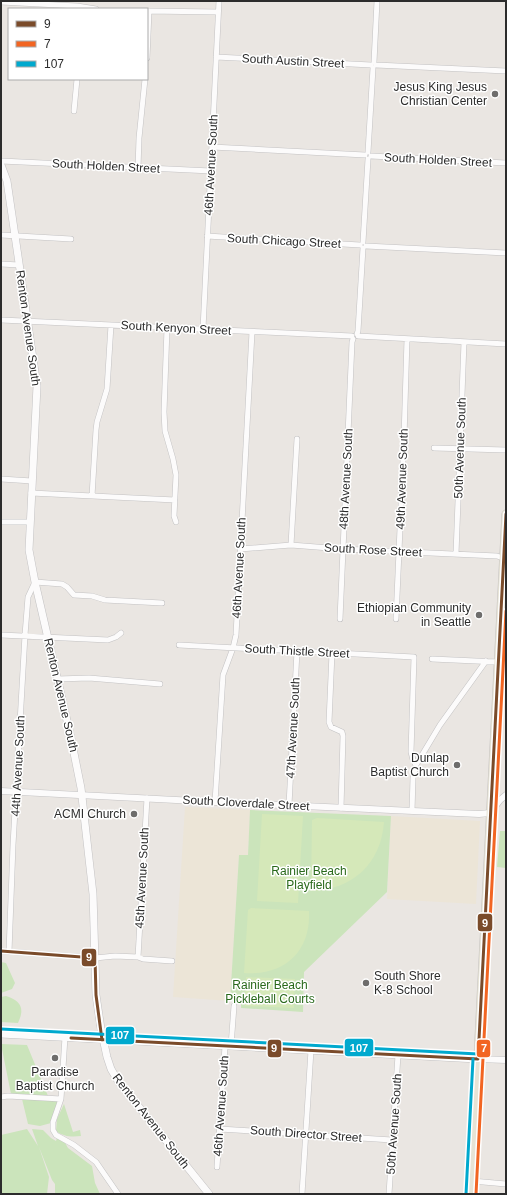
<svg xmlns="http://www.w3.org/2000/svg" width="507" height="1195" font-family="Arial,sans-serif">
	<rect width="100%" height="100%" fill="#eae6e2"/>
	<path fill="#ece5d7" d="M185 807 250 810 248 855H239L230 1001 173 997Z
		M391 816 480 821 476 904 387 899Z"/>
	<path fill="#cbe4bb" d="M250 810 391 816 387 892 304 972 303 1012 241 1008V1001H230L239 855H248Z
		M500 831H506V868L497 867Z
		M1 962 6 963 15 983 12 989 1 993Z
		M6 996C21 1001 25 1008 18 1023L1 1022V997Z
		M1 1044 27 1045 48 1096 11 1094Z
		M22 1099 57 1101 58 1105 51 1123 40 1126 28 1124Z
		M64 1104 73 1132 80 1130 81 1136C72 1137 64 1137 56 1131L57 1119Z
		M27 1129 38 1146 32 1129 43 1130 51 1138 56 1141 57 1138 64 1141 68 1148 92 1166 95 1183 100 1194H55V1184L52 1180 39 1147 49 1177 47 1194H1V1135Z"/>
	<path fill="#d5e8b9" d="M262 814 303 816 298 903 257 901Z
		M317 818 384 822C381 864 352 890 311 891L312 820Z
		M251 908 309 911C311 952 284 976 244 973L248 910Z
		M246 977 295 979 294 1008 245 1006Z"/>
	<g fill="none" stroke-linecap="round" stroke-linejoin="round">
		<g stroke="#c3c2c3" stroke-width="6">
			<path id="minor" d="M1 2 77 6 96 9
				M147 11 218 12
				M216 57 371 65
				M147 58 149 11
				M374 62 377 1
				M376 65 506 71
				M74 111 77 79
				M212 147 365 155
				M368 152 373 68
				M371 156 506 163
				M1 161 211 171
				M138 168 139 138 145 79
				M1 235 71 239
				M207 236 360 245
				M363 242 368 159
				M366 246 506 253
				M1 264 19 265
				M1 320 352 336
				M167 328 164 412 165 431 173 459 176 475 174 516 176 522
				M203 329 219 1
				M357 334 358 331 363 248
				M358 336 506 344
				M434 448 506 450
				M1 479 32 481
				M31 493 175 500
				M92 496 96 430 97 422 107 389 111 325
				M1 522H30
				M291 545 297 439
				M240 549 291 545 342 549 497 556 506 559
				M456 554 464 342
				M340 619 352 342 353 339
				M396 619 404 438 407 339
				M1 635 108 640 116 637 121 633
				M179 645 414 657 411 752 413 760 416 765 413 778 412 811
				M332 653 329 722 331 727 342 732 343 736 341 808
				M432 659 498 662
				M58 679 89 678 160 684
				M416 765 440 725 486 661
				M215 802 223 675 233 648 236 635 252 332
				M289 805 297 651
				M1 951 95 958 115 956 138 957 143 959 172 961
				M9 952 13 845 25 635 28 597 35 582 62 584 67 587 74 595 92 596 105 600 162 603
				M138 957 147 798
				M65 1037 61 1099 53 1122V1130L56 1135 74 1145 96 1162 118 1194
				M231 1046 234 1006
				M1 1097 8 1096 61 1099
				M220 1129 392 1140
				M217 1167 225 1046
				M472 1181 506 1184
				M302 1194 311 1050
				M389 1194 398 1055"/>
		</g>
		<g stroke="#c3c2c3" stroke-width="7">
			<path id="tertiary" d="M1 791 215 802 479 814 490 813 500 800 506 795
				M478 1059 506 1060"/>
		</g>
		<g stroke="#c3c2c3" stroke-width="8">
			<path id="secondary" d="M1 165 7 181 37 386 29 550 35 582 71 738 81 788 93 894 96 995 101 1029 107 1057 111 1069 118 1081 209 1194
				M1 1034 478 1059"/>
		</g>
		<g stroke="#c6c4c2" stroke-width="9">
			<path id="primary" d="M471 1194 506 514"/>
		</g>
		<use href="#minor" stroke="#fcfbfb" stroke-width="5"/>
		<use href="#tertiary" stroke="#fcfbfb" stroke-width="6"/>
		<use href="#secondary" stroke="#fcfbfb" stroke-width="7"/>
		<use href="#primary" stroke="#e7e3d5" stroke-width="8"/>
		<g stroke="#fff" stroke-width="6">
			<path id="bus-1" d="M1 951 95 958 96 995 102 1040
				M71 1038 478 1059
				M478 1059 506 514"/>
		</g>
		<g stroke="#fff" stroke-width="6">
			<path id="bus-2" d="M476 1194 506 611"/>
		</g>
		<g stroke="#fff" stroke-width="6">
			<path id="bus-3" d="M1 1029 478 1054
				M466 1194 473 1059"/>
		</g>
		<use href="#bus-1" stroke="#7a4b2a" stroke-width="3"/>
		<use href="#bus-2" stroke="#f26522" stroke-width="3"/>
		<use href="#bus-3" stroke="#00a9ce" stroke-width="3"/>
	</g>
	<g fill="#6e6d6c" stroke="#fff" stroke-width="1.5">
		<circle cx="495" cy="94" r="4"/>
		<circle cx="479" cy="615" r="4"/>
		<circle cx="457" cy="765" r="4"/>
		<circle cx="134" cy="814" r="4"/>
		<circle cx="366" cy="983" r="4"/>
		<circle cx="55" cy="1058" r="4"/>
	</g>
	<g text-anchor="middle" stroke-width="3" stroke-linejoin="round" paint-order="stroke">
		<g font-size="12" fill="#2c2c2c" stroke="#fff">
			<text transform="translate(293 61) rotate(3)" y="4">South Austin Street</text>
			<text transform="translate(438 160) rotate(3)" y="4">South Holden Street</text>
			<text transform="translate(211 165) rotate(-87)" y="4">46th Avenue South</text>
			<text transform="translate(106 166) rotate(3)" y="4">South Holden Street</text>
			<text transform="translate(284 241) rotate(3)" y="4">South Chicago Street</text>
			<text transform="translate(28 328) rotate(82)" y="4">Renton Avenue South</text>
			<text transform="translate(176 328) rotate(3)" y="4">South Kenyon Street</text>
			<text transform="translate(460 448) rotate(-88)" y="4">50th Avenue South</text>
			<text transform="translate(346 479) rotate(-87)" y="4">48th Avenue South</text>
			<text transform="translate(402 479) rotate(-88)" y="4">49th Avenue South</text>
			<text transform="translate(373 550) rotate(3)" y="4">South Rose Street</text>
			<text transform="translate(239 568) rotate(-87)" y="4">46th Avenue South</text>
			<text transform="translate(297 651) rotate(3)" y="4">South Thistle Street</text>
			<text transform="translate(61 695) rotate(77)" y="4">Renton Avenue South</text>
			<text transform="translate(293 728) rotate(-87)" y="4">47th Avenue South</text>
			<text transform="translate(18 766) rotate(-87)" y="4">44th Avenue South</text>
			<text transform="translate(246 803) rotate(3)" y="4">South Cloverdale Street</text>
			<text transform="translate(142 878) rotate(-87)" y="4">45th Avenue South</text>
			<text transform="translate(221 1106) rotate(-86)" y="4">46th Avenue South</text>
			<text transform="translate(151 1121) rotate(52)" y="4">Renton Avenue South</text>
			<text transform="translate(394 1124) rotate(-86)" y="4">50th Avenue South</text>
			<text transform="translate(306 1134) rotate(4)" y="4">South Director Street</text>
		</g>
		<g font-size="12" fill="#2c2c2c" stroke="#fff" text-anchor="end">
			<text x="487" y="91">Jesus King Jesus<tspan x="487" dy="14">Christian Center</tspan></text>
			<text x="471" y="612">Ethiopian Community<tspan x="471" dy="14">in Seattle</tspan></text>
			<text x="449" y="762">Dunlap<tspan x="449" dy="14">Baptist Church</tspan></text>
			<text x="126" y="818">ACMI Church</text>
			<text x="374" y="980" text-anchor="start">South Shore<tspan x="374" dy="14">K-8 School</tspan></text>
			<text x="55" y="1076" text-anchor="middle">Paradise<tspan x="55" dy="14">Baptist Church</tspan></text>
		</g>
		<g font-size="12" fill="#29691b" stroke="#fff">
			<text x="309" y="875">Rainier Beach<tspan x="309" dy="14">Playfield</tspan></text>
			<text x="270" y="989">Rainier Beach<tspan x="270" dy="14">Pickleball Courts</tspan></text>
		</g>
	</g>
	<g stroke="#fff" stroke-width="1.5">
		<rect x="477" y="913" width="16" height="19" rx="4" fill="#7a4b2a"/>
		<rect x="81" y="948" width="16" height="19" rx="4" fill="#7a4b2a"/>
		<rect x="105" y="1026" width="30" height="19" rx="4" fill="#00a9ce"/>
		<rect x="344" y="1038" width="30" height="19" rx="4" fill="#00a9ce"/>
		<rect x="476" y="1039" width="15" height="19" rx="4" fill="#f26522"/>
		<rect x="267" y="1039" width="15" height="19" rx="4" fill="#7a4b2a"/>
	</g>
	<g font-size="11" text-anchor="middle" font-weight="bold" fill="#fff">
		<text x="485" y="927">9</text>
		<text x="89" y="961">9</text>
		<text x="120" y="1039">107</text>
		<text x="359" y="1052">107</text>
		<text x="484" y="1052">7</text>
		<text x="274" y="1052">9</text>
	</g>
	<rect width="507" height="1195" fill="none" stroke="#2c2c2c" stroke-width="4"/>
	<rect x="8" y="8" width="140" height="72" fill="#ffffff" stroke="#ababab"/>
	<rect x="16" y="21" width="20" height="6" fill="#7a4b2a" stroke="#ababab"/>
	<text x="44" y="28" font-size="12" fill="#2c2c2c">9</text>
	<rect x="16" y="41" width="20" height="6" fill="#f26522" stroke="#ababab"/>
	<text x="44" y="48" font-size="12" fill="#2c2c2c">7</text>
	<rect x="16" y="61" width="20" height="6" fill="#00a9ce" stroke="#ababab"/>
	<text x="44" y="68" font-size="12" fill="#2c2c2c">107</text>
</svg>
